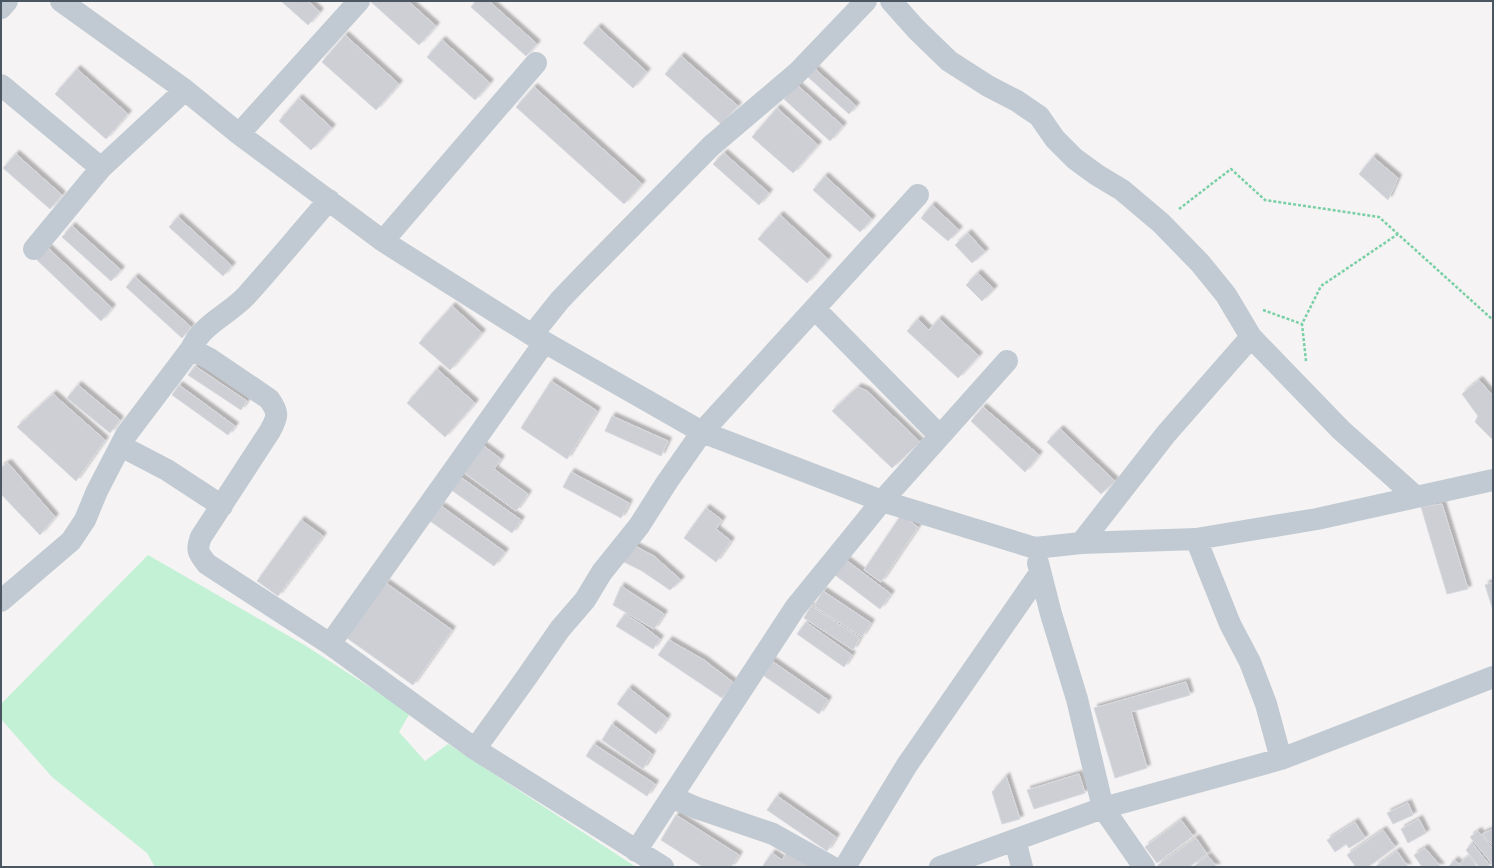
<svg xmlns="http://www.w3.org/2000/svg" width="1494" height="868" font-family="Signika,sans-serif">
	<defs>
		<filter id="shadow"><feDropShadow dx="3.5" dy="-3.5" stdDeviation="1" flood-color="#0004"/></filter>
	</defs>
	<rect width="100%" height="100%" fill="#f5f3f3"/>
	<path fill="#c3f1d5" d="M148 555 306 646 410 713 399 732 425 761 448 744 636 867H155L147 853 52 777 1 719V704Z"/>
	<path fill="#cdcfd5" stroke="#d7d9de" filter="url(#shadow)" d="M281 1H308L320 12 308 25Z
		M370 1H408L436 26 419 45Z
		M476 1H489L537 44 526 56 471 7Z
		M598 27 647 72 633 88 583 43Z
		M345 35 399 84 376 110 322 62Z
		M442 40 490 83 475 100 427 57Z
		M681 56 738 106 721 124 665 74Z
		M77 69 128 114 106 139 55 94Z
		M815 69 856 106 849 114 808 77Z
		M797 85 843 126 830 141 784 99Z
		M534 87 642 184 624 204 516 107Z
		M299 98 332 128 311 150 279 121Z
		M777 108 818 145 793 173 752 137Z
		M724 153 769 193 759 205 713 164Z
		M16 154 62 195 50 209 3 168Z
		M1373 157 1398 178 1388 200 1359 174Z
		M825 176 872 219 860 232 813 190Z
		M932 205 959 230 948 241 921 218Z
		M780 215 828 259 807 283 758 239Z
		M178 217 232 266 223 276 169 227Z
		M72 226 121 270 111 281 62 237Z
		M968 233 985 252 972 263 955 245Z
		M48 248 112 308 101 321 37 260Z
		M978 273 994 289 982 301 966 285Z
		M135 277 191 327 182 338 126 287Z
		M452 306 482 333 450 370 419 343Z
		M918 319 929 330 939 319 979 356 958 378 907 331Z
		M195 366 247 401 241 410 188 375Z
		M437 369 475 403 445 437 407 403Z
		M1479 380 1493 396V440L1475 422 1478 416 1462 394Z
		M551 381 597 411 567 459 521 428Z
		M78 385 120 420 110 433 67 398Z
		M179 385 235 426 228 435 172 395Z
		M858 387 867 391 920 442 892 468 832 411Z
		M53 394 105 440 76 481 17 427Z
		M983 407 1039 455 1025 472 971 421Z
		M612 416 668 441 661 456 605 431Z
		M1060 429 1115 481 1101 494 1047 442Z
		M481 444 501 459 494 469 528 494 516 511 461 470Z
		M8 463 55 517 40 535 1 494V467Z
		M571 472 629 503 621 518 563 487Z
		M459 476 521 520 512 533 450 489Z
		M1442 504 1468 589 1447 594 1421 507Z
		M441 506 505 552 494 566 430 521Z
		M706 508 722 520 716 529 731 541 716 562 684 538Z
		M901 515 918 527 881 582 864 570Z
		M301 520 323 536 278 596 257 581Z
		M631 544 654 556 681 580 670 590 642 571 618 559Z
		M846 560 891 594 880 609 835 575Z
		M1493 582V610L1485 585Z
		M386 583 452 630 413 685 347 638Z
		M621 586 664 614 654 629 613 605Z
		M823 591 871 623 862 637 814 606Z
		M811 606 860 638 853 650 804 618Z
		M625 614 642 625 660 639 653 649 616 626Z
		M806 622 852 655 844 667 797 634Z
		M669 640 704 660 734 683 722 698 658 655Z
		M769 659 828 700 819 714 760 673Z
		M1186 682 1190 695 1131 712 1147 768 1115 778 1094 708Z
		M629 688 667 718 656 734 617 704Z
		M612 724 652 754 643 769 602 740Z
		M594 744 655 784 647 796 586 756Z
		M1079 774 1085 793 1034 809 1027 790Z
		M1006 776 1020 819 1002 824 992 792Z
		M777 796 836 837 827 851 767 810Z
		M1408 803 1413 815 1393 824 1387 813Z
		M676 815 739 855 731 867H703L661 840Z
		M1419 819 1426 833 1408 843 1401 829Z
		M1181 820 1193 836 1157 863 1145 847Z
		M1355 822 1365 838 1349 848 1346 844 1335 852 1327 840Z
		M1493 829V846L1482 834Z
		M1383 830 1395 847 1368 867H1356L1347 855Z
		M1478 831 1493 849V865L1470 837Z
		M1196 838 1207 854 1189 867H1159L1158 865Z
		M1472 843 1491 867H1479L1466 850Z
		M1425 848 1441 867H1422L1414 855Z
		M788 851 812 867H762L772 853 782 860Z
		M1397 851 1408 867H1375Z
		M1208 856 1217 867H1193Z
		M1469 856 1477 867H1461L1459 864Z
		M1455 860 1461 867H1448Z"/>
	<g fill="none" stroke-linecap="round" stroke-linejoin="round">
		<path stroke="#7ad0a6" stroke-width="2.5" stroke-dasharray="3 2" stroke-linecap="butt" d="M1179 209 1231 169 1265 200 1379 217 1493 320
			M1263 310 1302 324
			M1306 361 1302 324 1321 286 1398 234"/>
		<path stroke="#c1cad2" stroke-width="22" d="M61 1 185 90 239 134 383 241 532 335 702 432 882 501 1035 548 1081 543 1196 539 1317 519 1493 480
			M891 1 916 29 949 61 988 86 1017 101 1039 116 1055 139 1075 159 1097 175 1122 190 1161 223 1200 263 1226 295 1251 337 1341 430 1416 497
			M1 8 7 1
			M1 85 101 168
			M239 134 359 1
			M329 200C301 232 274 265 246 296 228 315 202 324 191 349L210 359 269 399C279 413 278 416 270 431L201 537C196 550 198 553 207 564L330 644 475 749 663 867
			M383 241 536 63
			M34 249 101 168 185 90
			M815 309 940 436
			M532 335 560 300 583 276 711 146 797 73 866 1
			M121 446 167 470 222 506
			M1196 539 1230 624 1250 662 1266 704 1281 759
			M1081 543 1166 434 1251 337
			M1038 563 1051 614 1077 699 1103 808 1144 867
			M1 601 71 541 85 520 97 491 126 435 191 349
			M330 644 544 343
			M475 749 526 678 560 629 585 600 602 572 639 526 667 482 702 432 918 195
			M671 797 697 808 773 834 832 867
			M1015 840 1022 867
			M636 851 795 608 882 501 1007 361
			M845 867 907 765 1040 573
			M940 867 1103 808 1281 759 1493 677"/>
	</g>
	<rect width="1494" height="868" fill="none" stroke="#4a5661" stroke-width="4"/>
</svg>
